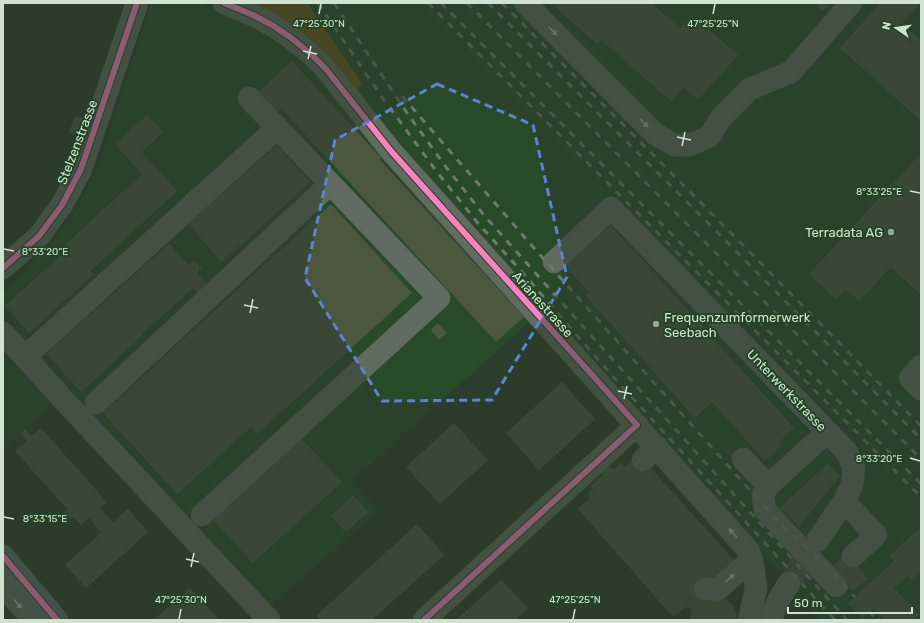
<svg xmlns="http://www.w3.org/2000/svg" width="924" height="623" font-family="Rubik,sans-serif">
	<rect width="100%" height="100%" fill="#2b3d2c"/>
	<path fill="#284a29" d="M152 3H192L221 12 272 36 316 72 533 319 351 481 378 511 268 607 69 390 3 449V340L20 338 11 317 3 309V297L7 289 65 227 83 197 96 172 150 5Z
		M306 3H921V620H821L755 545 403 153 356 93Z"/>
	<path fill="#6b561c" d="M243 3H307L362 83 356 93Z"/>
	<path fill="#4b573f" d="M551 3H651L680 28 692 15 738 55 698 100 684 88 672 102 601 40 597 44Z
		M814 3H830L823 11Z
		M880 3H921L902 24 921 41V119L920 120 840 48Z
		M292 61 381 158 380 160 524 317 496 342 281 108 276 114 257 93Z
		M147 115 163 132 142 152 177 191 90 271 94 274 29 333 5 306 69 248 66 244 142 174 115 144Z
		M75 116 83 118 77 135 69 132Z
		M277 145 310 182 222 262 188 224Z
		M921 153V295L891 267 859 301 846 289 836 299 809 274Z
		M331 204 412 293 257 434 251 427 177 494 103 413Z
		M610 225 633 250H634L794 428 778 443 781 446 765 461 712 402 695 418 585 295 589 292 565 266Z
		M169 244 189 265 194 260 202 268 197 273 208 285 198 294 193 288 142 334 143 335 81 392 46 354Z
		M438 323 447 333 439 340 431 330Z
		M562 382 595 419 539 470 506 433Z
		M454 423 488 460 440 504 406 467Z
		M41 428 107 502 100 508 113 522 128 509 148 532 86 588 65 565 101 533 89 518 81 525 73 517 70 519 64 512 67 509 15 451 27 441 20 433 25 429 32 436Z
		M301 438 342 482 253 563 212 519Z
		M638 454 735 561 720 597 727 600 733 605 736 613 737 620H689L692 609 686 607 673 617 578 509 590 498 587 494 593 489 591 486 602 475 599 472 608 465 613 470 621 462 625 467Z
		M827 464 840 476 799 526 780 508Z
		M353 495 368 512 346 532 331 516Z
		M417 524 444 555 372 620H320L316 616Z
		M921 527V572L912 581 907 576 894 588 919 615 914 620H884L873 608 862 618 848 603 894 561 889 556Z
		M846 554 868 578 853 591 832 567Z
		M501 580 528 608 515 620H456Z
		M190 588 219 620H154Z"/>
	<g fill="none" stroke-linecap="round" stroke-linejoin="round">
		<path stroke="#445645" stroke-width="22" stroke-dasharray="22 11" stroke-linecap="butt" d="M789 583 817 541"/>
		<g stroke="#495849" stroke-width="23">
			<path id="minor" d="M224 3 253 15 272 25 290 37 312 55 326 69 391 151 748 550 752 559 756 588 749 620
				M525 3 655 134 674 145H690L710 136 720 119 750 89 791 72 851 3
				M554 262 611 208 846 451 854 467 852 485 844 501 817 541
				M3 268 39 236 62 205 81 169 137 3
				M3 333 61 397 269 620
				M25 357 277 128
				M921 366 910 378 921 389
				M96 403 330 184
				M743 459 768 486 827 432
				M643 460 657 447
				M768 486 763 494 765 510 836 586
				M844 501 876 535 853 556
				M202 515 439 298 249 98
				M3 587 34 620
				M705 589 717 590 752 559
				M424 620 637 425
				M772 620C773 607 782 594 789 583"/>
		</g>
		<g stroke="#495849" stroke-width="23">
			<path id="major" d="M3 556 57 620"/>
		</g>
		<use href="#minor" stroke="#5f6c5f" stroke-width="22"/>
		<use href="#major" stroke="#606d6b" stroke-width="22"/>
		<path stroke="#6c796d" stroke-width="3" stroke-dasharray="7 7" stroke-linecap="butt" d="M318 3 379 93 437 172 477 222 521 271 615 379 725 499 835 620
			M334 3 407 113 446 167 483 214 587 331 847 620
			M428 3 921 497
			M441 3 921 484
			M467 3 921 459
			M488 3 724 239 921 439
			M502 3 740 242 921 426
			M402 96 541 256 781 525 819 558 838 578 855 597
			M869 611 877 620"/>
		<g stroke="#244425" stroke-width="8">
			<path id="cycleway" d="M224 3 253 15 272 25 290 37 312 55 326 69 391 151 637 425 424 620
				M3 268 39 236 62 205 81 169 137 3
				M3 556 57 620"/>
		</g>
		<use href="#cycleway" stroke="#ff80c0" stroke-width="6"/>
	</g>
	<defs><path id="oneway-solid" d="M-6-.8H1V-3.2L6.5 0L1 3.2V.8H-6Z"/></defs>
	<g fill="#a8b9a8">
		<use href="#oneway-solid" transform="translate(553 31) rotate(45)"/>
		<use href="#oneway-solid" transform="translate(644 123) rotate(45)"/>
		<use href="#oneway-solid" transform="translate(733 533) rotate(-132)"/>
		<use href="#oneway-solid" transform="translate(730 578) rotate(-41)"/>
		<use href="#oneway-solid" transform="translate(18 604) rotate(48)"/>
	</g>
	<path d="M0 0H924V623H0ZM437 84 533 125 567 277 492 400 382 401 305 278 335 140Z" fill="#2b3d2c" fill-opacity=".55" fill-rule="evenodd"/>
	<path fill="none" stroke="#5c82d5" stroke-width="3" stroke-dasharray="8 5" stroke-linejoin="round" d="M437 84 533 125 567 277 492 400 382 401 305 278 335 140Z"/>
	<path fill="none" stroke="#d0e2d0" stroke-width="1.5" d="M319 14 321 4M713 14 715 4M303 51 317 54M308 59 311 46M677 137 691 140M682 146 685 132M910 191 920 193M4 249 14 251M244 305 258 308M250 313 253 299M618 391 632 394M624 399 627 386M910 458 920 461M4 517 14 519M186 559 199 562M191 567 194 553M179 619 181 609M573 619 575 609"/>
	<g fill="#96a897" stroke="#244425" stroke-width="1.5">
		<circle cx="891" cy="232" r="4"/>
		<circle cx="656" cy="324" r="4"/>
	</g>
	<g text-anchor="middle" stroke-width="4" stroke-linejoin="round" paint-order="stroke">
		<g font-size="13" fill="#d0e2d0" stroke="#244425">
			<text transform="translate(77 142) rotate(-69)" y="5">Stelzenstrasse</text>
			<text transform="translate(543 304) rotate(48)" y="5">Arianestrasse</text>
			<text transform="translate(787 390) rotate(46)" y="5">Unterwerkstrasse</text>
		</g>
		<g font-size="13" fill="#d0e2d0" stroke="#244425" text-anchor="end">
			<text x="883" y="237">Terradata AG</text>
			<text x="664" y="322" text-anchor="start">Frequenzumformerwerk<tspan x="664" dy="15">Seebach</tspan></text>
		</g>
	</g>
	<g font-size="10" text-anchor="middle" fill="#d0e2d0" stroke="#244425" stroke-width="4" stroke-linejoin="round" paint-order="stroke">
		<text x="319" y="27">47°25'30"N</text>
		<text x="713" y="27">47°25'25"N</text>
		<text x="879" y="195">8°33'25"E</text>
		<text x="45" y="255">8°33'20"E</text>
		<text x="879" y="462">8°33'20"E</text>
		<text x="45" y="522">8°33'15"E</text>
		<text x="181" y="603">47°25'30"N</text>
		<text x="575" y="603">47°25'25"N</text>
	</g>
	<rect width="924" height="623" fill="none" stroke="#d0e2d0" stroke-width="8"/>
	<g transform="translate(896 28) rotate(283)" stroke="#244425" stroke-width="3" paint-order="stroke">
	<path d="M0-3L7 15L0 10L-7 15Z" fill="#d0e2d0"/>
	<text y="-6" font-size="11" font-weight="bold" text-anchor="middle" fill="#d0e2d0">N</text>
	</g>
	<path d="M788 607v6h124v-6" fill="none" stroke="#d0e2d0" stroke-width="2"/>
	<text x="794" y="607" font-size="12" fill="#d0e2d0" stroke="#244425" stroke-width="3" paint-order="stroke">50 m</text>
</svg>
